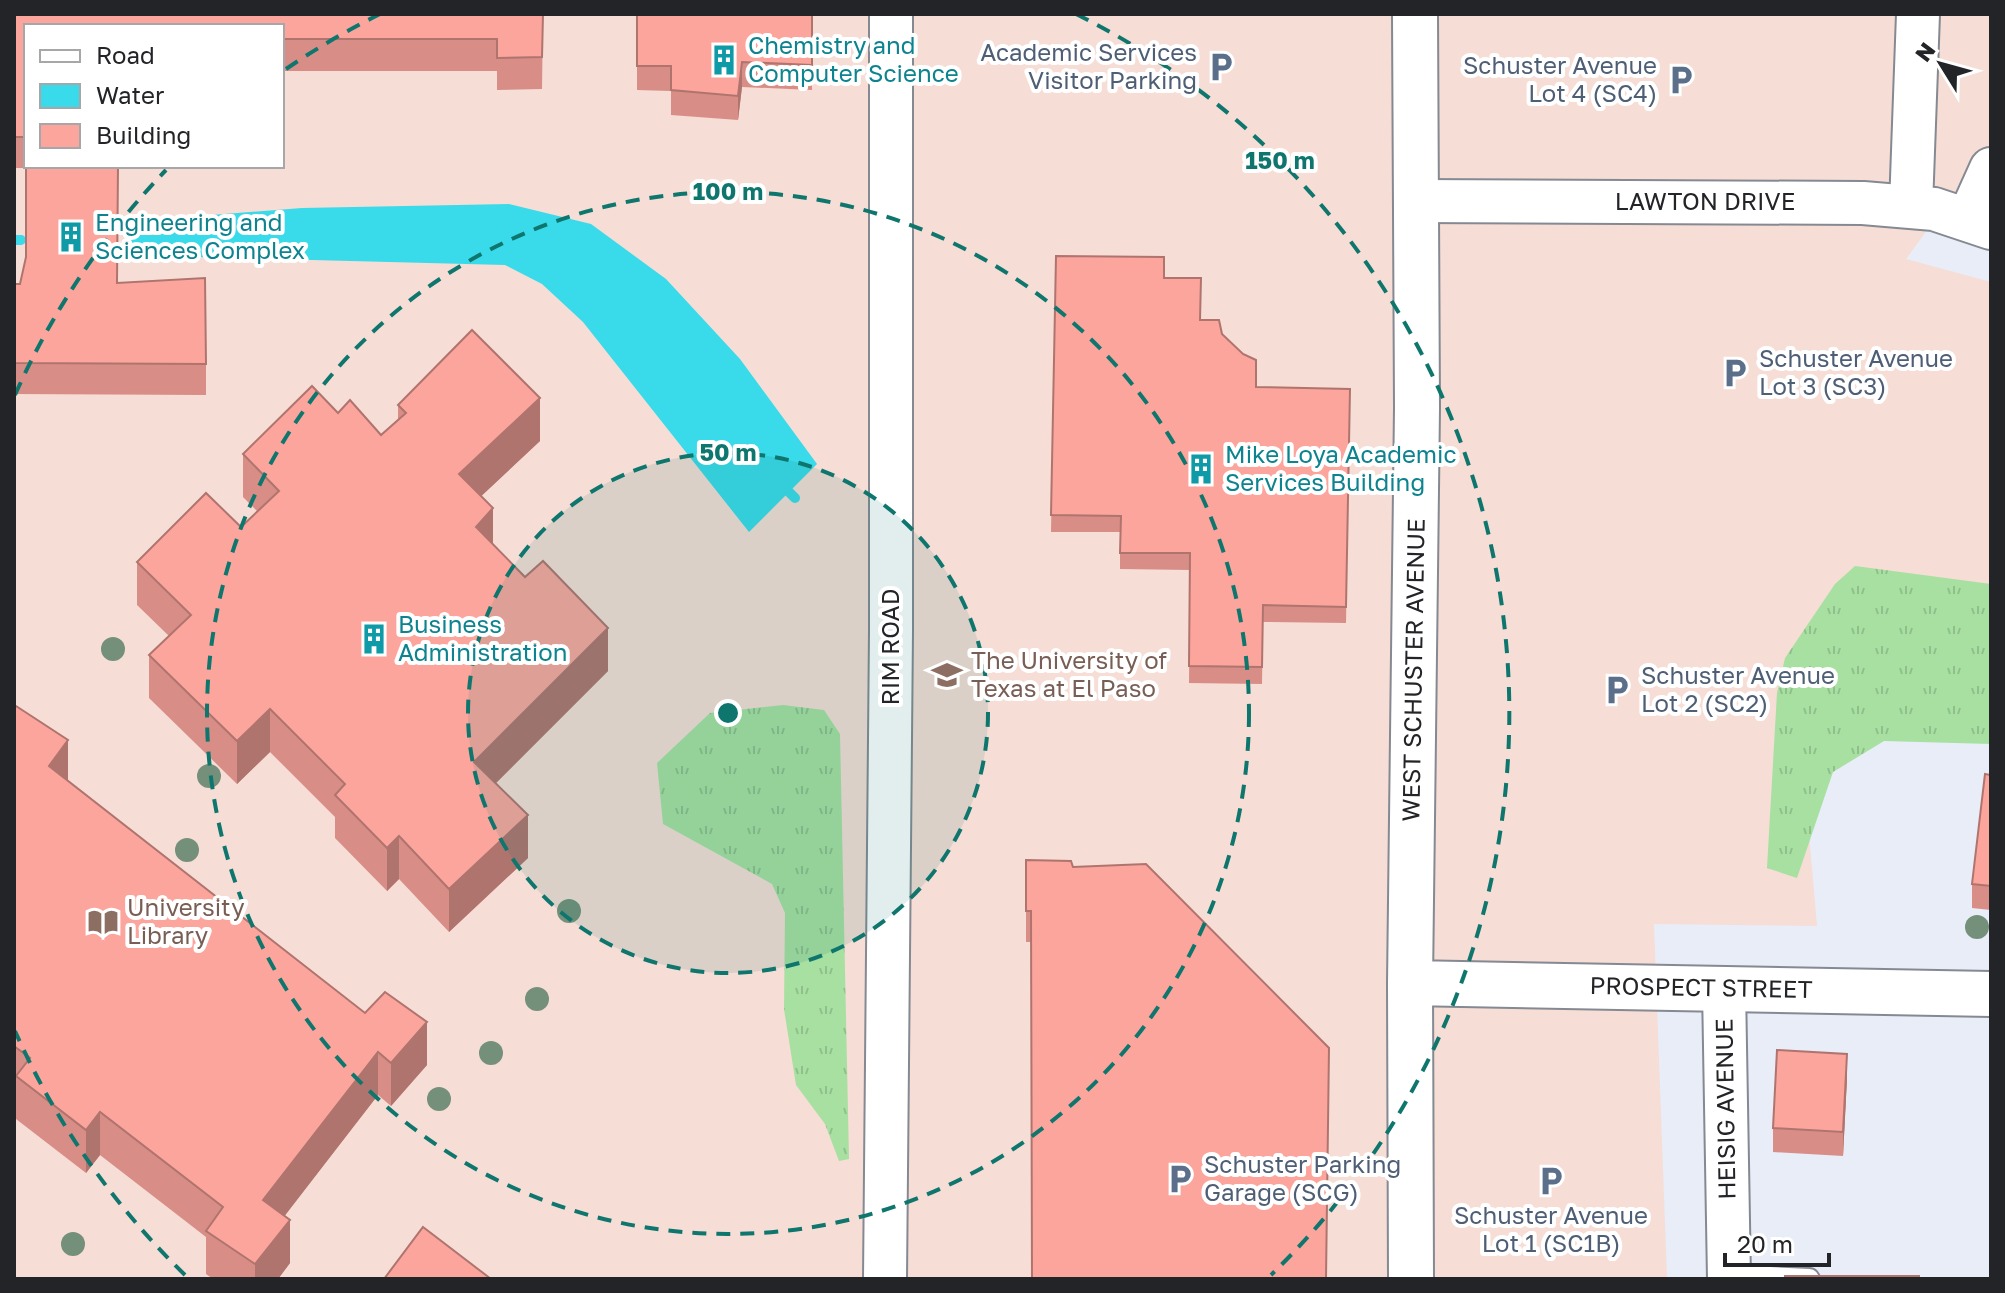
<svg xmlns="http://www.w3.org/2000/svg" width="2005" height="1293" font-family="'Golos Text',sans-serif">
	<defs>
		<pattern id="grass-tufts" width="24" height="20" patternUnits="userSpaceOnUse" patternTransform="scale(2)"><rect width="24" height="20" fill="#a7e0a1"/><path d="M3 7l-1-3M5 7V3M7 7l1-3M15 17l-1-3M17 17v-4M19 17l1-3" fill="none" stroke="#8fc08b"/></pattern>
	</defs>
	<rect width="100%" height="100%" fill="#e8edf8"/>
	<path fill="#f6ddd5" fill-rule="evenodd" d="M14 14H1991V143L1906 259 1991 282V620L1800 729 1817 926 1654 924 1667 1279H14ZM26 26H282V166H26Z"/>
	<path fill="url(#grass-tufts)" d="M1855 566 1991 584V744L1884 741 1833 772 1797 878 1767 868 1777 693 1785 658 1835 584Z
		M783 705 824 710 840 734 849 1159 839 1161 825 1124 796 1085 784 1009 785 913 772 884 663 824 657 763 710 713Z"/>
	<path fill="#39daea" d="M509 204 591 224 666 279 740 359 817 464 749 532 583 322 542 284 505 265 154 256 161 219 302 208Z"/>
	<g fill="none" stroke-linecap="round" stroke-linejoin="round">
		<path stroke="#39daea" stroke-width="10" d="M14 240H21
			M133 240H171
			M780 483 795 498"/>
		<g stroke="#848992" stroke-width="24">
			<path id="lane" d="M1729 1275 1809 1279"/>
		</g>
		<g stroke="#848992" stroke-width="46">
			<path id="street" d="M1415 201 1863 203 1934 209 1991 228
				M1911 206 1918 14
				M1968 220 1991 169
				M1724 988 1729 1279
				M885 1279 891 631V14"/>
		</g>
		<g stroke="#848992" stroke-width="48">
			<path id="secondary" d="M1410 983 1991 994
				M1411 1279 1410 983 1417 408 1415 14"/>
		</g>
		<use href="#lane" stroke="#fff" stroke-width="20"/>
		<use href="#street" stroke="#fff" stroke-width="42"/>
		<use href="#secondary" stroke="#fff" stroke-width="44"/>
	</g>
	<g fill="#74907a">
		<circle cx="113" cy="649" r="12"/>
		<circle cx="209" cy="776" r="12"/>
		<circle cx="187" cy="850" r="12"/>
		<circle cx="569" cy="911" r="12"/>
		<circle cx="1977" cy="927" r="12"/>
		<circle cx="537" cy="999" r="12"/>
		<circle cx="491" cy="1053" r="12"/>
		<circle cx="439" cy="1099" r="12"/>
		<circle cx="73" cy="1244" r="12"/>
	</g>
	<path fill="#d88e87" d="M14 14H543L542 89 497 90V71H282V26H26V166H204V169L118 168 117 283 206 364V395L14 394V284H20L26 257V168H14Z
		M637 14H812V90L742 87 738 120 671 115V91L637 90Z
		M1056 256 1164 278 1200 320 1222 334 1256 387 1350 389 1346 623 1263 622 1262 684 1189 683 1190 570 1120 569V532H1051Z
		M398 405 540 441 481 496 493 544 608 671 496 783 528 858 449 932 399 879 387 891 335 838V817L270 752 237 784 149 698V655L169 636 137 605V562L241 527 257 511 243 497V454L338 413 381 435 398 419Z
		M14 709 68 781 427 1065 391 1106 378 1095 284 1216 290 1263 278 1279H213L206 1274V1237L100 1155 86 1173 16 1119V1091L14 1089Z
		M1991 775V910L1972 908V884Z
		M1026 860 1073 867 1031 942H1026Z
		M1847 1078 1843 1156 1773 1152V1128Z"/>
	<path fill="#b0746e" d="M742 62V87L738 120V96Z
		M540 398V441L459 517V474Z
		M493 508V551L476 527Z
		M608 628V671L474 805V762Z
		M270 709V752L237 784V741Z
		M68 740V783L49 766Z
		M528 815V858L449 932V889Z
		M399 836V879L387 891V848Z
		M427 1022V1065L391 1106V1063Z
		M378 1052V1095L263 1244V1200Z
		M1847 1054V1078L1843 1156V1132Z
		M100 1112V1155L86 1173V1130Z
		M290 1220V1263L278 1279H255V1264Z"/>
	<path fill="#fba59d" stroke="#b0746e" stroke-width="2" d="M14 14H543L542 57 497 58V39H282V26H26V137H14Z
		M637 14H812V65L742 62 738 96 671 90V66H637Z
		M26 155V166H118L117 283 205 278 206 364 14 363V284H20L26 257Z
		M1056 256 1164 257V278H1201L1200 320H1219L1222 334 1243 354 1256 360V387L1350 389 1346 607 1263 605 1262 667 1189 666 1190 553H1120L1121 516 1051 515Z
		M472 330 540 398 459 474 493 508 476 527 525 577 543 561 608 628 474 762 528 815 449 889 399 836 387 848 335 795 345 784 270 709 237 741 149 655 191 615 137 562 206 493 241 527 279 491 243 454 312 386 338 413 350 400 381 435 406 413 398 405Z
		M16 706 68 740 49 766 365 1013 385 992 427 1022 391 1063 378 1052 263 1200 290 1220 255 1264 206 1231 223 1207 100 1112 86 1130 16 1076 30 1058 14 1046V709Z
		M1985 774 1991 775V886L1972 884Z
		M1026 860 1071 861 1073 867 1146 864 1329 1048 1326 1279H1032L1031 911H1026Z
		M1777 1050 1847 1054 1843 1132 1773 1128Z
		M423 1227 491 1279H384Z
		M1785 1276H1919V1279H1785Z"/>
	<circle cx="728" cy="713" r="260" fill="#0f766e" fill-opacity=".12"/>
	<g fill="none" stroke="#0f766e" stroke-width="4" stroke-dasharray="14 10">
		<circle cx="728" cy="713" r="260"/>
		<circle cx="728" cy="713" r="521"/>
		<path d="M185 1275A781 781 0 0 1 15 1031M15 395A781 781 0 0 1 166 170M286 69A781 781 0 0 1 380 14M1076 14A781 781 0 0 1 1271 1275"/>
	</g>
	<defs>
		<g id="building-bare" transform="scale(2.4)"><path d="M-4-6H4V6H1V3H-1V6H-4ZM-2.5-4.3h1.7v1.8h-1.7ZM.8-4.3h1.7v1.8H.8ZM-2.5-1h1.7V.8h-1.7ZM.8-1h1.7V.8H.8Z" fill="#0f9aa8" stroke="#fff" stroke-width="2.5" paint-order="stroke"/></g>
		<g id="parking-bare" transform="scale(2.4)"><path d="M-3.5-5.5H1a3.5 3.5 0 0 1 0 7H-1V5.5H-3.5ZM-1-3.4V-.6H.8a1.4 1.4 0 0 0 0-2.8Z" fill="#5c6f8a" stroke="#fff" stroke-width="2.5" paint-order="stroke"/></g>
		<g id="university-bare" transform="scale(2.4)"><path d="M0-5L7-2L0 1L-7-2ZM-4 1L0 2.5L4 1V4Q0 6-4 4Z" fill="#8d6e63" stroke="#fff" stroke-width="2.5" paint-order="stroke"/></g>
		<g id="library-bare" transform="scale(2.4)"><path d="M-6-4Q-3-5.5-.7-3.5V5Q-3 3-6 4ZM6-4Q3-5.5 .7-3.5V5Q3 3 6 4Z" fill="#8d6e63" stroke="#fff" stroke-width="2.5" paint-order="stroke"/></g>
	</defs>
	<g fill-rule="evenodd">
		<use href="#building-bare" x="724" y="60"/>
		<use href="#parking-bare" x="1221" y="67"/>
		<use href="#parking-bare" x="1681" y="80"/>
		<use href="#building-bare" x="71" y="237"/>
		<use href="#parking-bare" x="1735" y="373"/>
		<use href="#building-bare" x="1201" y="469"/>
		<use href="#building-bare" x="374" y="639"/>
		<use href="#university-bare" x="947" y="675"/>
		<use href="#parking-bare" x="1617" y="690"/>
		<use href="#library-bare" x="103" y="922"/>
		<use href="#parking-bare" x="1180" y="1179"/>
		<use href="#parking-bare" x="1551" y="1181"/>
	</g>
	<g text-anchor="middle" stroke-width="8" stroke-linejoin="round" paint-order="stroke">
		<g font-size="24" fill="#0d838f" stroke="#fff" text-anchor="start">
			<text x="748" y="54">Chemistry and<tspan x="748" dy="28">Computer Science</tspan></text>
			<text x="95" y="231">Engineering and<tspan x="95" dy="28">Sciences Complex</tspan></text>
			<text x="1225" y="463">Mike Loya Academic<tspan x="1225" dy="28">Services Building</tspan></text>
			<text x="398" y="633">Business<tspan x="398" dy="28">Administration</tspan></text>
		</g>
		<g font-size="24" fill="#4e5e75" stroke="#fff" text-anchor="start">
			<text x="1197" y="61" text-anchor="end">Academic Services<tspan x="1197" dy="28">Visitor Parking</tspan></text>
			<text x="1657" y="74" text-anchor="end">Schuster Avenue<tspan x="1657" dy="28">Lot 4 (SC4)</tspan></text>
			<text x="1759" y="367">Schuster Avenue<tspan x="1759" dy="28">Lot 3 (SC3)</tspan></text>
			<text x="1641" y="684">Schuster Avenue<tspan x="1641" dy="28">Lot 2 (SC2)</tspan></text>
			<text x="1204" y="1173">Schuster Parking<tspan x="1204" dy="28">Garage (SCG)</tspan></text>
			<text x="1551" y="1224" text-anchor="middle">Schuster Avenue<tspan x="1551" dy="28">Lot 1 (SC1B)</tspan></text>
		</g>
		<g font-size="24" fill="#222427" stroke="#fff">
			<text x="1705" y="210">LAWTON DRIVE</text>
			<text transform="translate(891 647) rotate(-90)" y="8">RIM ROAD</text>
			<text transform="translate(1414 670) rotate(-89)" y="8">WEST SCHUSTER AVENUE</text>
			<text transform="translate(1701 988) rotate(1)" y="8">PROSPECT STREET</text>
			<text transform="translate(1726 1109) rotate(-91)" y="8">HEISIG AVENUE</text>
		</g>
		<g font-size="24" fill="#785e54" stroke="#fff" text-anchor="start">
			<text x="971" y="669">The University of<tspan x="971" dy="28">Texas at El Paso</tspan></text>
			<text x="127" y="916">University<tspan x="127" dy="28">Library</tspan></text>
		</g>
	</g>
	<circle cx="728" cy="713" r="12" fill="#0f766e" stroke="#fff" stroke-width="4"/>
	<g font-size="24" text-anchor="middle" font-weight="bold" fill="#0f766e" stroke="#fff" stroke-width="8" stroke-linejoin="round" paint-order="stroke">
		<text x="1280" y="169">150 m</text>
		<text x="728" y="200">100 m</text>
		<text x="728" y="461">50 m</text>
	</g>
	<rect width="2005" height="1293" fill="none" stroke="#222427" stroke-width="32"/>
	<rect x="24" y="24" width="260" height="144" fill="#ffffff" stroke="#a7a7a9" stroke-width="2"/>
	<rect x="40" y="50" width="40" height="12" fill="#ffffff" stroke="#a7a7a9" stroke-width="2"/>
	<text x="96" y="64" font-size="24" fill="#222427">Road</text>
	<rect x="40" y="84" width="40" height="24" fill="#39daea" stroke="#a7a7a9" stroke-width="2"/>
	<text x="96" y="104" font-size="24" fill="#222427">Water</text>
	<rect x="40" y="124" width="40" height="24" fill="#fba59d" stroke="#a7a7a9" stroke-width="2"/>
	<text x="96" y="144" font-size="24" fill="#222427">Building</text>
	<g transform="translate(1941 64) rotate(307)" stroke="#ffffff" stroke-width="6" paint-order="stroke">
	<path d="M0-6L14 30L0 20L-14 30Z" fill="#222427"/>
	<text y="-12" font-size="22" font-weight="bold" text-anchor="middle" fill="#222427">N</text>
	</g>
	<path d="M1725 1253v12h104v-12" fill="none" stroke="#222427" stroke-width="4"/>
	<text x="1737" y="1253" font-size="24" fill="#222427" stroke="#ffffff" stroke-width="6" paint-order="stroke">20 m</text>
</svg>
